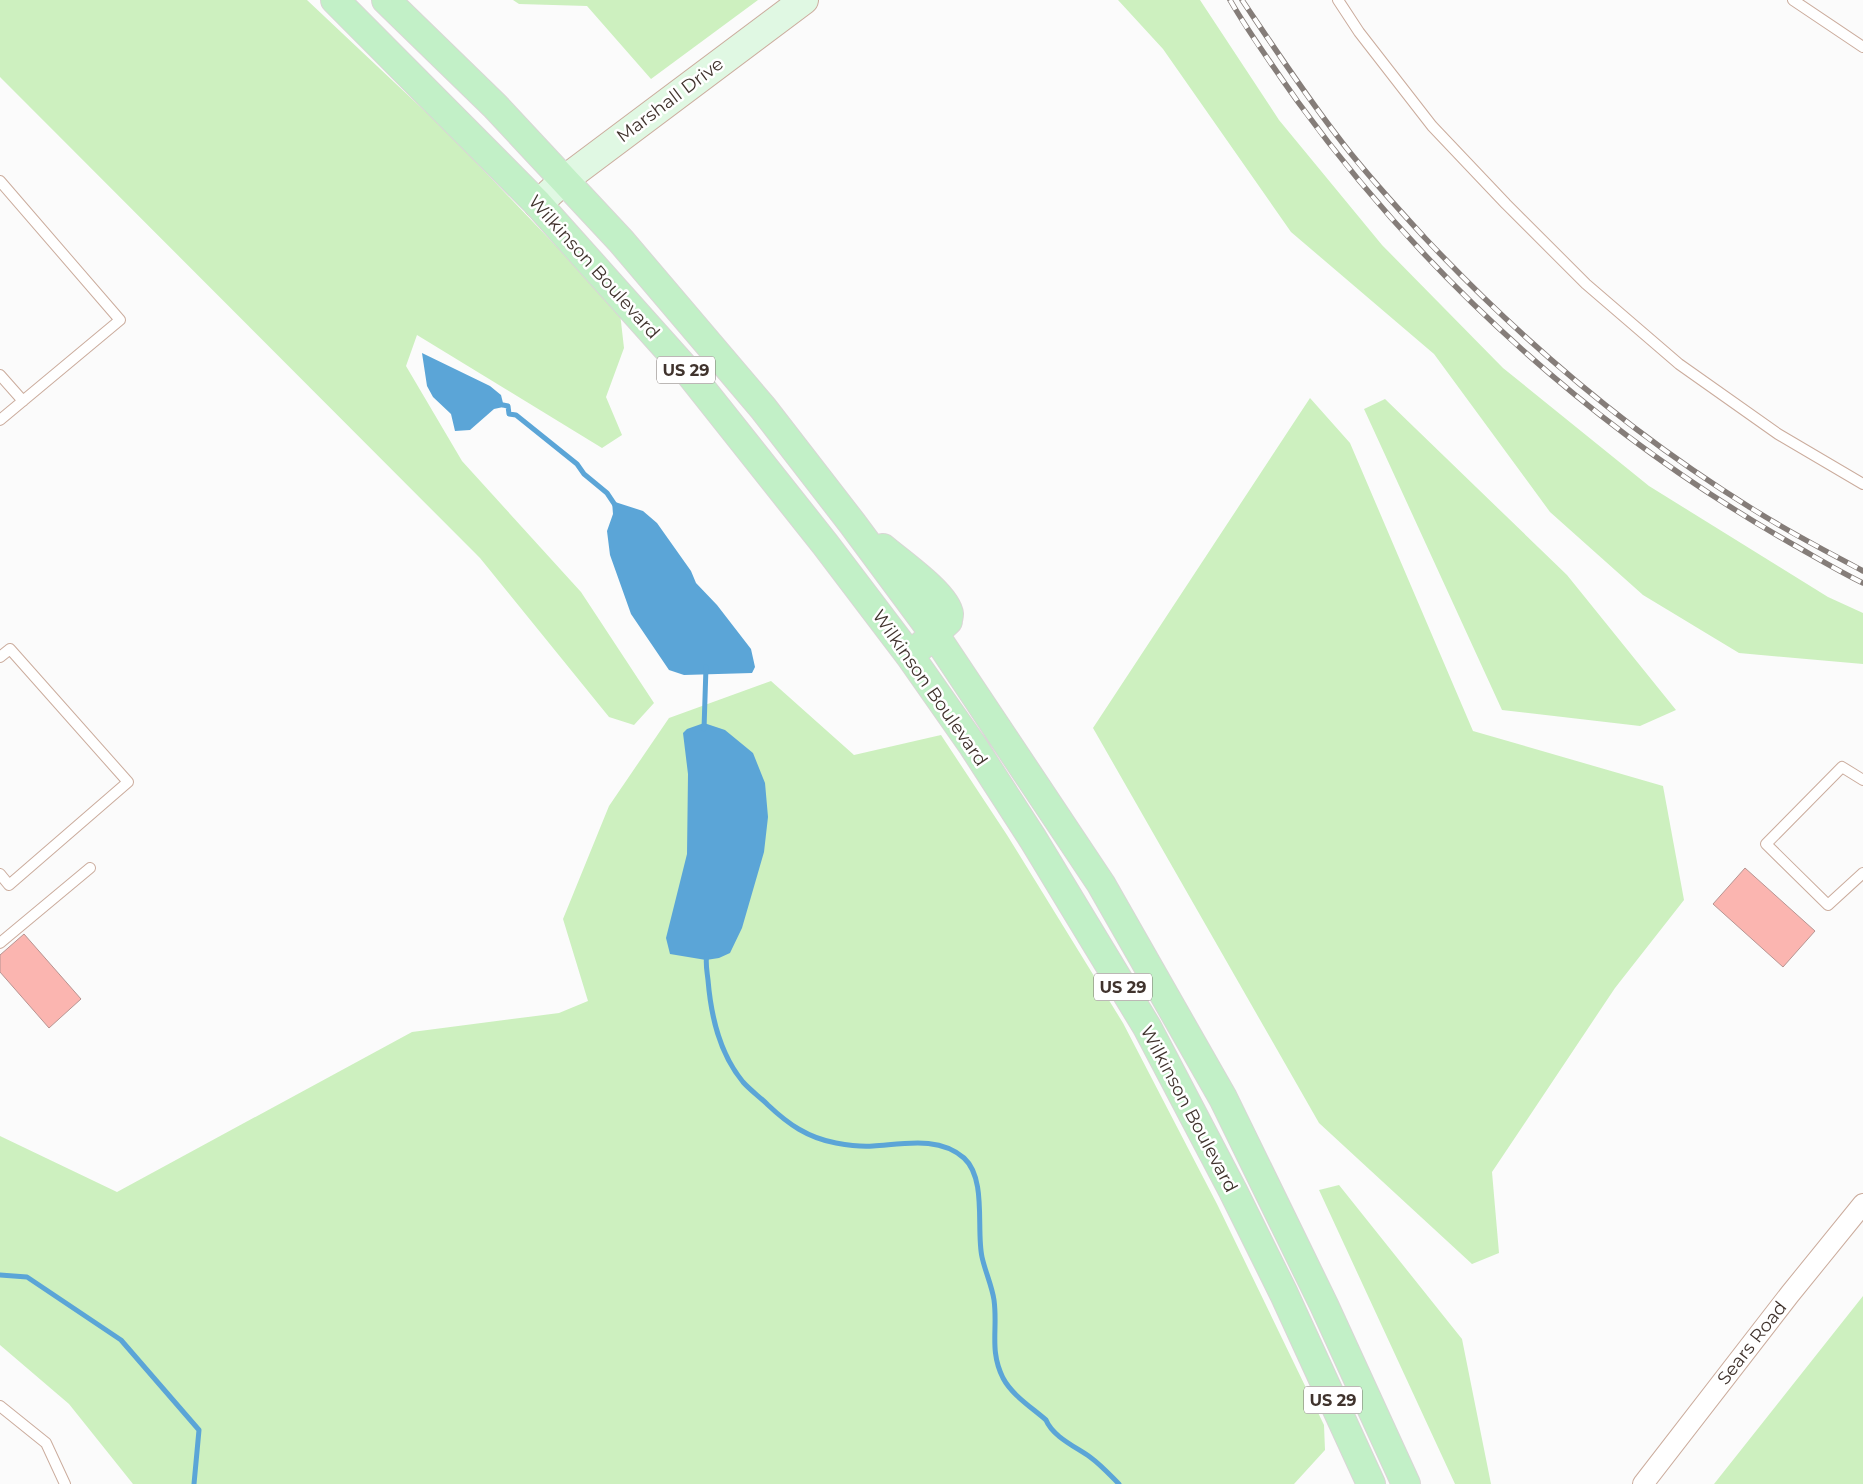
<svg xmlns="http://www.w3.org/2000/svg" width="1863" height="1484" font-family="Montserrat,sans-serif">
	<rect width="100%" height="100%" fill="#fbfbfb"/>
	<path fill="#cdf0bf" d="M0 0H307L447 132 620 313 624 348 606 397 622 435 602 448 417 335 406 366 462 461 581 592 654 703 634 725 609 717 480 558 0 77Z
		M513 0H758L651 79 587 6 519 4Z
		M1118 0H1200L1279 120 1382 245 1503 368 1649 486 1828 597 1863 613V664L1739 653 1643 595 1550 512 1434 354 1291 232 1163 49Z
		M1310 398 1350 443 1473 731 1663 786 1684 900 1615 988 1492 1172 1499 1253 1472 1264 1319 1123 1093 728Z
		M1385 399 1567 575 1676 710 1640 726 1502 710 1364 409Z
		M771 681 854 755 941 735 1007 835 1123 1023 1217 1204 1324 1425 1325 1450 1294 1484H133L69 1404 0 1345V1136L117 1192 412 1032 559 1013 588 1001 563 919 609 806 669 718Z
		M1339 1185 1462 1339 1491 1484H1455L1319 1190Z
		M1863 1296V1484H1714Z"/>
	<path fill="#5ba5d7" d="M422 353 490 386 501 395 503 403 508 406 494 409 470 430 455 431 451 414 433 397 427 386Z
		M612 501 643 511 657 523 691 571 696 583 717 605 751 649 755 667 752 673 684 675 669 670 631 614 610 555 607 531 613 514Z
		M704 723 725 730 753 753 765 783 768 817 764 852 742 928 730 953 719 958 706 960 670 954 666 938 687 854 688 774 683 733 687 729Z"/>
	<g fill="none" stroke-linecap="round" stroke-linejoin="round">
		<path stroke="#5ba5d7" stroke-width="5" d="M503 405 508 406 509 414 516 415 577 464 584 474 607 493 615 505
			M704 729 706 667
			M707 954C705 962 707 971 708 980 711 1016 719 1053 743 1082 750 1090 760 1097 768 1105 788 1124 808 1138 836 1143 847 1145 862 1147 873 1146 904 1144 939 1136 964 1158 987 1179 976 1230 982 1257 985 1271 992 1286 994 1300 998 1329 989 1350 1003 1378 1012 1395 1031 1407 1046 1420 1053 1437 1076 1447 1090 1457 1101 1465 1110 1475 1119 1484
			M0 1275 27 1277 121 1340 199 1430 194 1484"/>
	</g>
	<path fill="#fbb5b0" stroke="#b79491" d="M1745 868 1815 931 1783 967 1713 904Z
		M24 934 81 999 49 1028 0 972V955Z"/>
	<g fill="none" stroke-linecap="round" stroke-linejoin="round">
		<g stroke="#cbac9d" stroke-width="12">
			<path id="lane" d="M1338 0 1359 32 1432 126 1506 204 1586 284 1679 364 1778 434 1863 484
				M1793 0 1863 47
				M0 181 120 320 0 420
				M0 375 23 401
				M0 657 10 649 128 782 9 885 0 874
				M1863 780 1842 767 1766 844 1828 905 1863 873
				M0 943 90 868
				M0 1406 46 1443 65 1484"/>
		</g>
		<g stroke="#cbac9d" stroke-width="22">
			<path id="street" d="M1643 1484 1790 1294 1863 1204"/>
		</g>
		<g stroke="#cbac9d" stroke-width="30">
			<path id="secondary" d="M538 204 564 180 804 0"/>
		</g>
		<g stroke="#d9d6d5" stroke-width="30">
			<path id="primary" d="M335 0 538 204 690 374 825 544 910 656 973 746 1033 839 1147 1027 1233 1191 1284 1294 1371 1484
				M386 0 495 106 621 241 763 408 852 523 935 635 1101 884 1223 1098 1324 1305 1406 1484
				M883 548C898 561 947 595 949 614 949 616 948 619 948 621L920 647"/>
		</g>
		<use href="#lane" stroke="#fff" stroke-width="10"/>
		<use href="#street" stroke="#fff" stroke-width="20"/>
		<use href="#secondary" stroke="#e0f8e3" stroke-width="28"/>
		<use href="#primary" stroke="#c2f0c7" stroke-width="28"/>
		<g stroke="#857d79" stroke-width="5.5">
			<path id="rail" d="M1230 0C1250 35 1275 69 1298 102 1429 282 1600 435 1794 545 1817 558 1840 572 1863 583
				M1242 0C1273 46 1304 93 1338 137 1364 172 1395 205 1425 238 1522 341 1630 433 1751 508 1787 531 1826 551 1863 571"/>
		</g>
		<use href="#rail" stroke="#fff" stroke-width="4" stroke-dasharray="11" stroke-linecap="butt"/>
	</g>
	<g text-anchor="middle" stroke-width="5" stroke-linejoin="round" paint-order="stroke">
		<g fill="#fff" stroke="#79706c" stroke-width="1">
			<rect x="657" y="356.5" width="58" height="27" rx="4"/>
			<rect x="1094" y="973.5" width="58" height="27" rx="4"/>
			<rect x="1304" y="1386.5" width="58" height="27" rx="4"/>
		</g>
		<g font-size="16" font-weight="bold" fill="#40332d">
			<text x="686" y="376">US 29</text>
			<text x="1123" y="993">US 29</text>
			<text x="1333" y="1406">US 29</text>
		</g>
		<g font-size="18" fill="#40332d" stroke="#fff">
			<text transform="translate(670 100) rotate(-37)" y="6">Marshall Drive</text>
			<text transform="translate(594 267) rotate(48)" y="6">Wilkinson Boulevard</text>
			<text transform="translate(930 688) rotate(55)" y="6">Wilkinson Boulevard</text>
			<text transform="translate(1189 1109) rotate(62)" y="6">Wilkinson Boulevard</text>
			<text transform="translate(1752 1343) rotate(-52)" y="6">Sears Road</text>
		</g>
	</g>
</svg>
